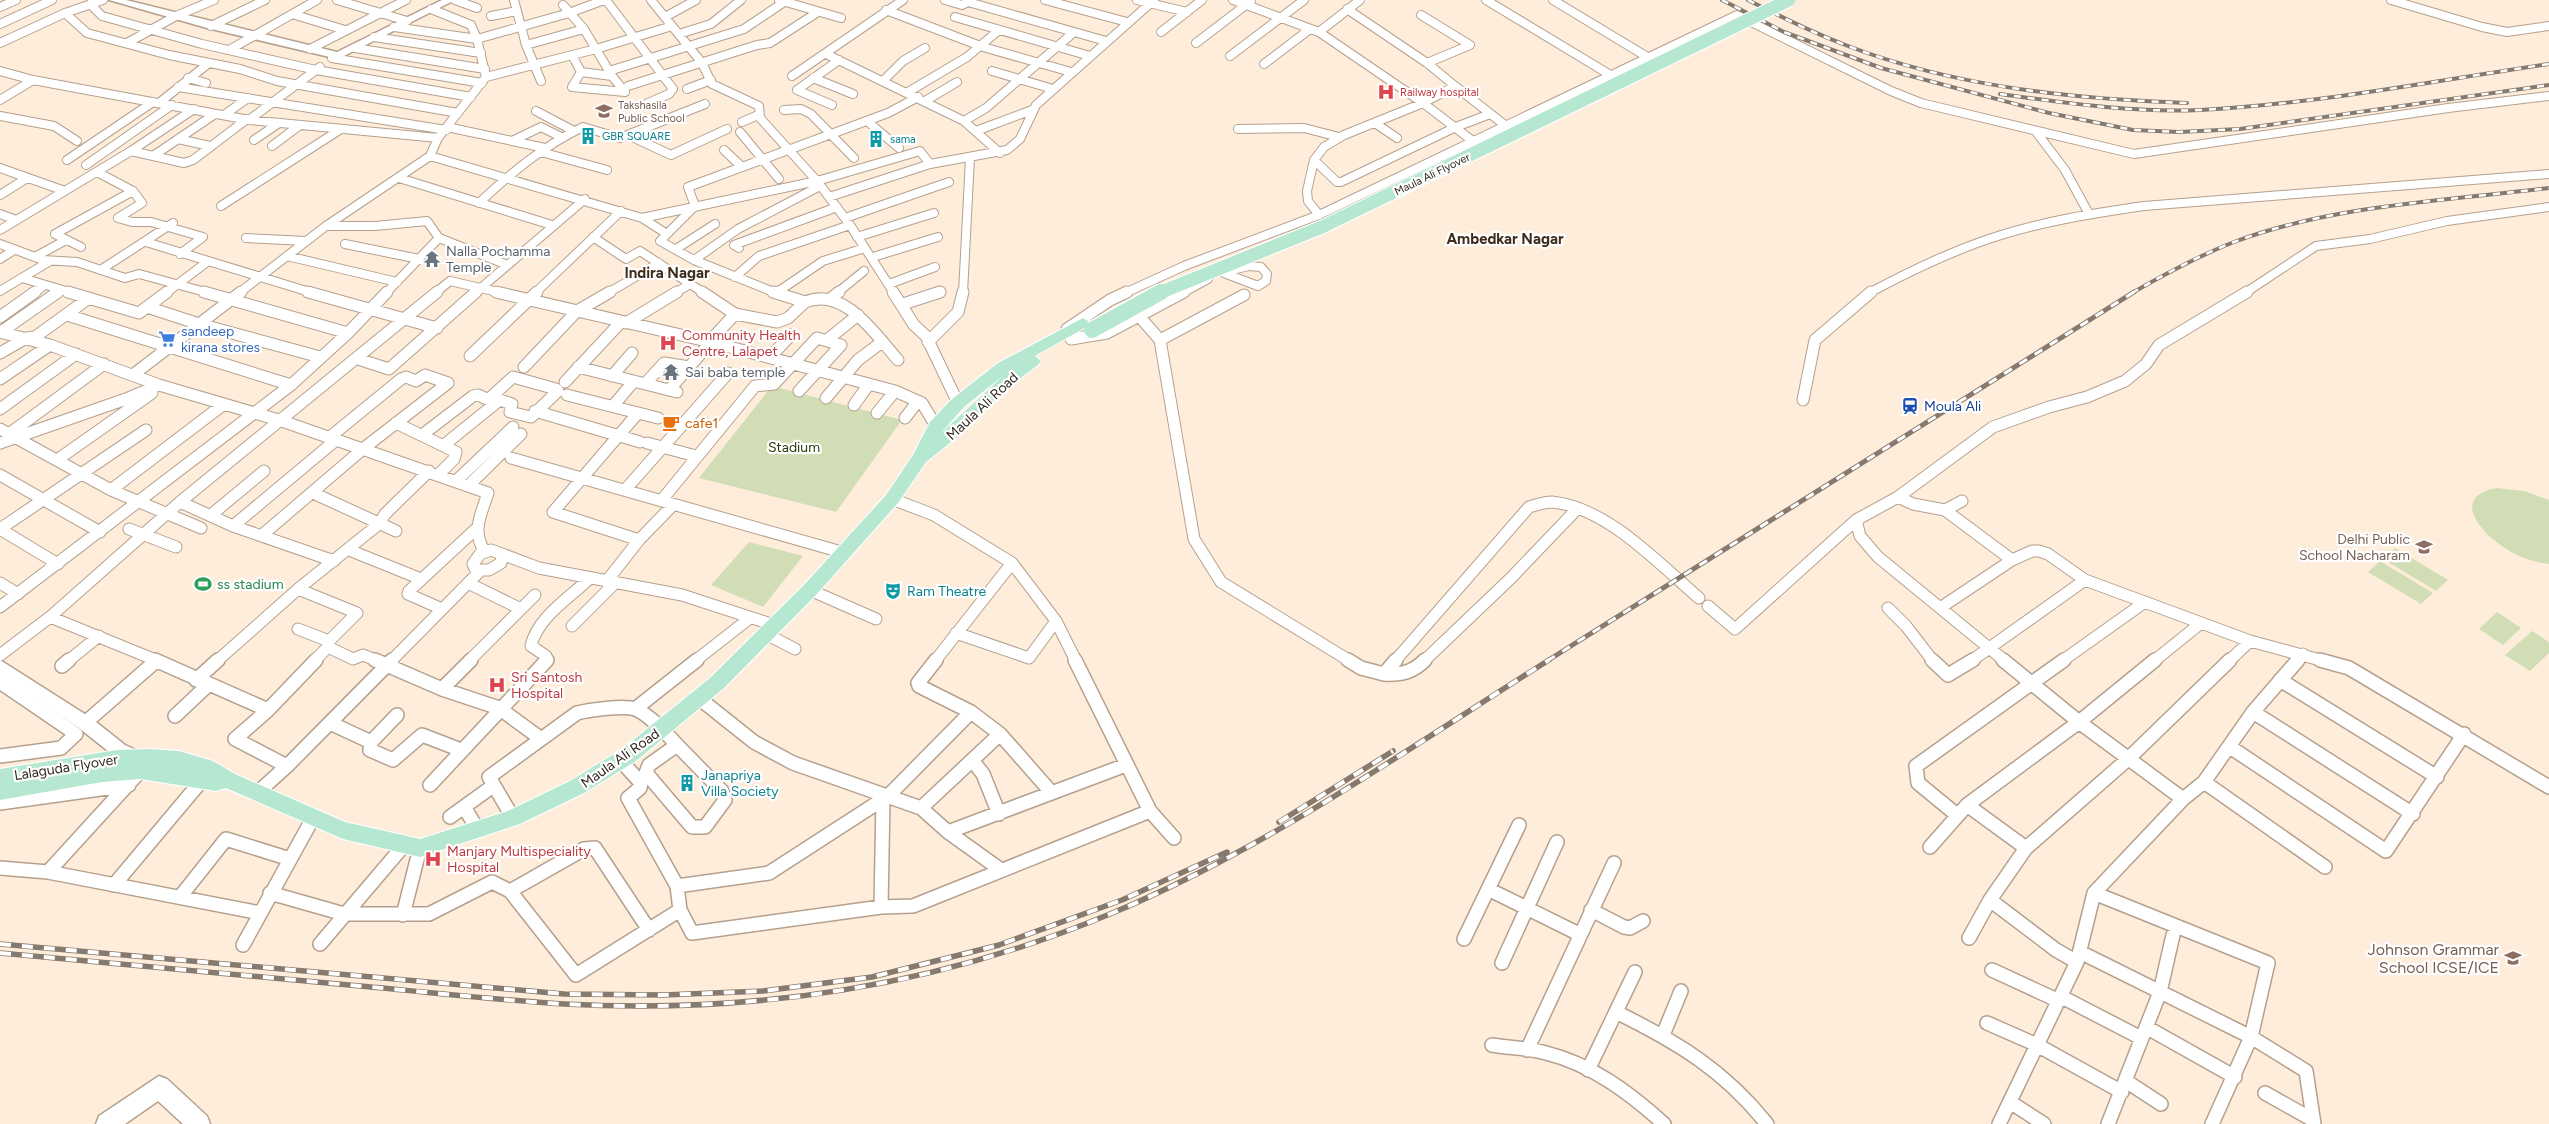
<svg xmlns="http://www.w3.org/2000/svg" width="2549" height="1124" font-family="Figtree,sans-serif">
	<rect width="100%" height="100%" fill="#ffeddc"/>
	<path fill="#d1deb5" d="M772 386 902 420 836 512 699 478Z
		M2497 488 2524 491 2549 500V564C2532 562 2516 556 2502 546 2479 531 2451 496 2497 488Z
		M749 542 803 556 763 607 711 585Z
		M2395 548 2448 580 2436 591 2383 559Z
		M2380 561 2433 593 2421 604 2368 572Z
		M2497 612 2521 628 2503 645 2479 629Z
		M2532 631 2549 642V653L2530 671 2505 655Z"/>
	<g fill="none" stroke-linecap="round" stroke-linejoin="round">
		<g stroke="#b5a08d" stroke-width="10">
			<path id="street-far2" d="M337 0 407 21
				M455 0 477 8
				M514 0 526 45 541 81
				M606 0 673 89 669 94 648 103
				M651 0 702 63 712 84 759 106 760 118 817 181 850 225 894 293
				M779 0 841 18
				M945 0 962 5 972 0
				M1045 0 1127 22
				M1137 0 1187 12
				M1233 0 1319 32 1423 103 1474 142
				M1486 0 1612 76
				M1553 0 1649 58
				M2391 0 2482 27 2507 32 2549 26
				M968 2 1106 41
				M90 4 102 16 202 44 316 70 471 97
				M563 5 584 29 612 76 625 92 572 87 581 72 572 55
				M0 7 16 0
				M886 10 983 47 1071 72
				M65 13 87 33 169 55 240 69 277 81 458 113
				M292 14 345 30
				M1421 15 1470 45 1427 63
				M491 16 517 11
				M665 17 696 0
				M955 17 1090 56
				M0 24 52 0
				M211 26 265 0
				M394 27 477 39 569 13 604 0
				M1161 32 1202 0
				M1319 32 1360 0
				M679 34 711 24 741 0
				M374 37 481 53
				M0 43 65 13 103 0
				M127 43 176 16 214 0
				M1196 43 1251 1
				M526 45 584 29
				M355 48 485 69
				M310 49 406 0
				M229 50 317 0
				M826 54 964 121 1000 153
				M1230 56 1304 0
				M332 58 482 83
				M1264 64 1310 29
				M0 71 33 80 249 120 438 138
				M609 71 744 29 784 2
				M992 71 1053 89
				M581 72 612 76
				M792 76 903 0
				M486 77 596 49 672 26
				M188 78 206 83
				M813 78 853 94
				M884 80 903 61 925 48
				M628 86 757 45 770 43 818 12
				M1455 86 1506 126
				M178 87 446 130
				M687 89 711 80
				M908 92 967 57 999 30
				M0 100 33 80
				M925 101 957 82
				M159 103 209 63
				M832 105 797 90 839 60
				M784 110 801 109 811 114 854 158
				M536 111 574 131
				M224 115 248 98
				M0 116 54 126 77 141
				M249 120 320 67
				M867 121 899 148
				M964 121 986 108 1073 33
				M742 122 758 115
				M1375 123 1397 138
				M447 127 545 148
				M1238 129 1304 128 1339 137
				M976 131 1032 110
				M740 132 779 179
				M2037 133 2065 170 2089 214
				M628 135 671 155 727 129
				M178 139 210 146
				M254 140 279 123
				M514 140 541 127 561 137
				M272 146 300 125
				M724 150 742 167
				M131 151 184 163 193 160 247 119
				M541 152 607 170
				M153 156 215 114
				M430 156 642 218 817 181 920 151 930 164
				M67 160 153 102
				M1314 160 1337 182H1341L1456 127 1490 114
				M86 165 172 105
				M0 168 65 191
				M97 172 133 191 142 203 118 218
				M399 178 552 225
				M0 195 27 178
				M829 197 930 164 1007 150 1020 139 1036 105 1154 0
				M479 203C511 173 543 146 583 127L620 138 705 104
				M221 206 341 129
				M0 214 16 220
				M1319 215 1308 201 1307 191 1314 160 1324 147 1344 135 1423 103 1455 86 1427 63 1347 9
				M118 218 132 222H151L203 237 180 254
				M642 218 667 234
				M845 218 949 182
				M326 226H375L427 221 439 238 505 264
				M0 230 131 151 194 109
				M593 237 626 259 640 251 704 293
				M857 237 934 213
				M246 238 306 241
				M146 242 313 293
				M0 244 43 260 77 262 125 278 139 274 209 293
				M345 244 419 259
				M81 247 55 234 133 191
				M739 248 734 245 837 207
				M676 249 715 224
				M287 256 397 282
				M35 257 66 240
				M873 257 938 237
				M0 259 14 250
				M694 260 738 229 820 186
				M102 269 173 223
				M1224 273 1258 286 1266 281 1267 274 1261 267 1249 266 1232 270
				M735 277 759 256 850 225
				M22 278 73 293
				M889 284 935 267
				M0 291 50 261
				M34 293 45 285
				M57 293 61 290
				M166 293 207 262
				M239 293 326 226 430 156 438 138 486 77 477 39 471 25 431 9
				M386 293 439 238
				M435 293 450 281 502 293
				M475 293 585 199
				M535 293 621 211
				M608 293 659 263
				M675 293 690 284
				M776 293 823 261 865 248
				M776 293 694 260 660 241 695 206 688 187 888 113 918 97
				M837 293 864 271
				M937 293 940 292
				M963 293 970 158
				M1125 293 1184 266 1319 215 1737 15 1891 91 1921 103 2134 154 2448 108 2549 96
				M1182 293 1208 279
				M1869 293C1910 271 1953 250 1998 236 2045 221 2095 213 2144 206L2549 174
				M2245 293 2316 246 2370 239 2447 221 2549 207"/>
		</g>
		<g stroke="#b5a08d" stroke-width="13">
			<path id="street-far1" d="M68 292 139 313 167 292
				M204 292 348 333
				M308 292 437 328
				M496 292 711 342 895 391 922 403 936 426
				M702 292 735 314 777 322 788 318 805 302
				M773 292 805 302C844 286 875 334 898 360
				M893 292 914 325 926 336 958 403
				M776 293 778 292
				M830 299 839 292
				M903 304 940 292
				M147 307 199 324 320 357
				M67 315 291 385
				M1139 316 1160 340 1194 539 1221 582 1350 661
				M0 317 35 292
				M626 323 677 292
				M1067 329 1110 300 1127 292
				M0 332 50 345 159 385 282 421 488 493C481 515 471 531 485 552
				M1 332 58 292
				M1071 339 1107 333 1184 292
				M827 340 858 315
				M1160 340 1244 295
				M709 342 735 314
				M928 342 958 312 963 292
				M0 353 26 338 35 337 89 298
				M470 356 537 292
				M770 357 791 335
				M358 359 389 369 476 292
				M524 367 577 311 610 292
				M578 367 677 392
				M134 374 241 292
				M612 376 632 353
				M513 377 556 389 558 391 531 417 510 412 512 404 491 397Z
				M0 379 50 345
				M565 382 621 322
				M645 384 664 363 689 367
				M669 390 711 342
				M567 395 658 418
				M826 398 858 360 882 342
				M1803 400 1815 340 1871 292
				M854 405 869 384
				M613 406 634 381
				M0 409 76 354
				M535 411 640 442
				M638 413 553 512 639 540
				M877 413 895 391
				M905 418 918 401
				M396 423 456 452 454 459 438 475
				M0 429 111 490 201 528
				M9 434 104 364
				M422 435 473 396 478 395 496 403 444 445
				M330 437 401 379 406 377 416 381 425 375 448 383
				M0 443 126 399 159 385
				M647 443 696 456
				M511 458 845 553
				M57 460 152 393
				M0 475 100 532
				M456 481 513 427
				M468 486 521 434
				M111 490 224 404
				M625 490 728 373
				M313 493 396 531
				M1898 497 1913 504 1945 510 2012 560
				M892 499 934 515 1012 563 1056 621 1076 661
				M661 501 755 386 774 384 817 338 841 345 799 391
				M180 502 233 526 334 561
				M1945 510 1962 501
				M211 515 264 471
				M1856 520 1860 536 1878 557 2005 661
				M233 526 336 440
				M0 529 146 430
				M0 529 58 564
				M129 529 176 547
				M261 536 364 448 448 383
				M349 550 421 579
				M491 550 502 554 501 563 489 570H476L473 564 480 554Z
				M502 554 539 568 682 595 774 625
				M606 582 639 540 673 505
				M0 583 18 594
				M468 583 521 609
				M298 589 357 613 329 641 327 648 314 661
				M810 590 876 619
				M1708 606 1735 629 1856 520 1898 497 1993 427 2049 407 2087 397 2125 381 2146 364 2159 345 2247 292
				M0 607 291 385 348 333 387 292
				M1888 608 1906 626 1933 661
				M1940 608 2012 560 2032 551H2039L2048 554 2085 580 2250 641 2324 661
				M442 609 408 594 409 591 478 527
				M50 617 158 661
				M572 626 616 582
				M298 629 329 641
				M956 633 1029 658 1056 621
				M766 634 795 649
				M328 647 353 659 363 655 378 661
				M0 655 50 617 180 502 437 292
				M68 661 99 636
				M217 661 298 589 379 524 385 514 429 471
				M391 661 480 571
				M469 661 535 595
				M546 661V656L531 646C537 618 569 598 589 579
				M695 661 750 618
				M935 661 1012 563
				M1395 661 1529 507C1536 505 1544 502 1552 502 1607 507 1659 564 1699 598
				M1424 661 1511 578 1578 508
				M1971 661 2085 580
				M2062 661 2145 602
				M2154 661 2201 623
				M2229 661 2250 641
				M2297 661 2303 654"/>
		</g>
		<g stroke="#b5a08d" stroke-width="16">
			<path id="street" d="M155 660 268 710
				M375 660 442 689 499 708 540 738
				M936 660 918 683 919 686 971 712 1000 734 1051 792
				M1075 660 1150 811 1174 838
				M1348 660 1361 668 1384 674 1396 660
				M1932 660 1948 675 1973 660
				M2003 660 2079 722 2183 799
				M2320 660 2349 668 2549 787
				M62 666 69 660
				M1384 674C1402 675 1413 672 1425 660
				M196 680 218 660
				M2280 680 2437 777
				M0 682 76 734 61 748 0 756
				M442 689 471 660
				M700 699 754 742 793 763 921 808 948 832 1001 870
				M635 709 697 660
				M2253 712 2413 814
				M175 716 208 685
				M85 723 156 661
				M330 723 371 742 397 715
				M371 742 370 750 393 760 422 735 461 750
				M677 745 722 791 725 800 705 827H692L646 773 649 765Z
				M2230 747 2386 851 2464 734
				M972 760 983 774 999 814
				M621 761 641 783 640 788 628 798 677 886 680 910 692 933 881 907 913 906 1150 811
				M287 766 235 739 268 710 316 660
				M2204 782 2325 867
				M430 785 547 660
				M257 793 287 766 392 660
				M0 803 129 785
				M1967 805 2026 848
				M464 807 478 830
				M921 808 1000 734
				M1957 815 1918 783 1916 766 2064 660
				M450 817 493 786
				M513 818 489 777 577 713C589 710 624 705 635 709 649 714 667 734 677 745
				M948 832 1126 765
				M1930 847 1967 805 2079 722 2155 660
				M0 868 48 872 260 913
				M48 872 143 768
				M114 885 203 779
				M677 886 769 873 888 796 971 712
				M1488 889 1579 934
				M510 891 584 849 595 848 649 930
				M270 893 344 914H429L492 882 510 891 576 975 680 910
				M2094 893 2268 963 2251 1037 2212 1124
				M180 897 226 839 290 859
				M1990 900 2056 950 2077 962
				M881 907 883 800
				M1591 910 1624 927 1630 928 1643 921
				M403 915 420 848
				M1969 938 1990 900 2026 848 2128 759 2230 660
				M1464 939 1519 825
				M320 944 405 844
				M243 945 313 818
				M2080 952 2251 1037 2306 1071 2314 1124
				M1502 963 1557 842
				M1992 970 2059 1001
				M2062 997 2141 1038
				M1616 1012C1677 1042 1724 1070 1767 1124
				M1987 1023 2037 1045 2122 1092
				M2146 1027 2235 1077
				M1663 1035 1681 991
				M1492 1045C1510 1048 1528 1048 1546 1053 1591 1064 1630 1093 1664 1124
				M1527 1050 1614 863
				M1588 1070 1635 972
				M2126 1081 2161 1104
				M2265 1093 2313 1120
				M2010 1102 2044 1124
				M1999 1124 2077 962 2094 893 2183 799 2204 782 2253 712 2298 660
				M2108 1124 2160 992 2173 935"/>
		</g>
		<g stroke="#b5a08d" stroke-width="3">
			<path id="secondary" d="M109 0H126L337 52 442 0H455L338 59 207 28Z
				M0 660 91 718 125 745 138 751 141 762 138 768 132 770 126 768 123 760 113 755 79 728 0 676Z
				M159 1076 167 1079 207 1116 210 1124H183L158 1101 125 1124H96L99 1116Z"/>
		</g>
		<g stroke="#fff" stroke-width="2">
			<path id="primary" d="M1083 318 1091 323 1088 326 1035 356 1041 361 1038 365 1009 387 955 439 926 462 898 503 816 595 724 688 636 761 584 793 520 824 420 857 343 839 226 788 216 791 140 779 102 782 0 800V769L117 750 149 749 179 751 213 761 235 774 345 822 420 839 508 811 570 781 622 749 710 678 804 585 886 495 913 455 930 422 952 399 998 363ZM1004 375 940 434 964 407Z"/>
		</g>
		<use href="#street-far2" stroke="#fff" stroke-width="8"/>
		<use href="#street-far1" stroke="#fff" stroke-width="11"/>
		<use href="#street" stroke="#fff" stroke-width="13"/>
		<use href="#secondary" fill="#fff" fill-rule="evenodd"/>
		<use href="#primary" fill="#b6e7d1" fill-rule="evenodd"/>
		<g stroke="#867a6e" stroke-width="4">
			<path id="rail-far2" d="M1722 0 1784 32 1881 68 2049 113 2133 130 2179 132 2240 129 2549 85
				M1748 0C1781 17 1813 33 1848 46 1955 87 2073 99 2187 103
				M2000 94C2066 103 2133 113 2200 110 2317 104 2433 81 2549 64
				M2132 293C2165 274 2198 256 2234 242 2333 205 2445 201 2549 188"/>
		</g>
		<g stroke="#867a6e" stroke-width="5">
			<path id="rail-far1" d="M1547 661 2134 292"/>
		</g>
		<g stroke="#867a6e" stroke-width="5.5">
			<path id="rail" d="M1279 822 1393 751
				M0 944 564 994 664 995 763 991 872 977 999 945 1122 900 1227 852
				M0 953C120 964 240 975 360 986 428 992 496 1000 564 1004 754 1014 934 987 1110 914 1266 849 1406 750 1549 660"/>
		</g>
		<use href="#rail-far2" stroke="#fff" stroke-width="2.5" stroke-dasharray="7" stroke-linecap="butt"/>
		<use href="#rail-far1" stroke="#fff" stroke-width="3" stroke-dasharray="9" stroke-linecap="butt"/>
		<use href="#rail" stroke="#fff" stroke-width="4" stroke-dasharray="11" stroke-linecap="butt"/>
		<g stroke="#fff" stroke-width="15" stroke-linecap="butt">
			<path id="primary-bridge-far1" d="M1159 293 1322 227 1789 0"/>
		</g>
		<g stroke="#fff" stroke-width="19" stroke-linecap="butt">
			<path id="primary-bridge" d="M1092 330 1161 292"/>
		</g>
		<use href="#primary-bridge-far1" stroke="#b6e7d1" stroke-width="13"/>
		<use href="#primary-bridge" stroke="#b6e7d1" stroke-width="16"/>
	</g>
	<defs>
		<g id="hospital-bare" transform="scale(1.35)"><path d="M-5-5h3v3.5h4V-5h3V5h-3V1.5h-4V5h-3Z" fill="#e0444e" stroke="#fff" stroke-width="2.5" paint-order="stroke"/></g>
		<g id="school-bare" transform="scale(1.35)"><path d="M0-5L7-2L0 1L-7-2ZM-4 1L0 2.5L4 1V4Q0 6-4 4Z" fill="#8d6e63" stroke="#fff" stroke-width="2.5" paint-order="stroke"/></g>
		<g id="building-bare" transform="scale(1.35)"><path d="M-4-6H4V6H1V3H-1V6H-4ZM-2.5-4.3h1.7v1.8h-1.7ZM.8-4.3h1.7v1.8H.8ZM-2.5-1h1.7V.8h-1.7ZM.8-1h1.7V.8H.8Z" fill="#0f9aa8" stroke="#fff" stroke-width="2.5" paint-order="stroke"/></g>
		<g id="temple-bare" transform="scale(1.35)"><path d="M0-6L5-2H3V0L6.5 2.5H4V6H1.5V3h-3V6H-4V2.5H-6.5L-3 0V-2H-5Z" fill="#6b7280" stroke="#fff" stroke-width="2.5" paint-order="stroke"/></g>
		<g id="supermarket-bare" transform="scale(1.35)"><path d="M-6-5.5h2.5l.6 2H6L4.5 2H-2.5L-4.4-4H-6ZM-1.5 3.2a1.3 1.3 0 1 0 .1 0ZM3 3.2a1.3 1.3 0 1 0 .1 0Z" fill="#3f7fe0" stroke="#fff" stroke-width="2.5" paint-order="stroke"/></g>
		<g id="station-bare" transform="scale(1.35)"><path d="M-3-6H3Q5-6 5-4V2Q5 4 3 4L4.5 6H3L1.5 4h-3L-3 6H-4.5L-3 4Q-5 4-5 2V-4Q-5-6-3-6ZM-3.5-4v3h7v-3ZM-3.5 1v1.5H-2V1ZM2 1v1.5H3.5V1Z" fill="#1a4fb4" stroke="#fff" stroke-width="2.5" paint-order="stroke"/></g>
		<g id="cafe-bare" transform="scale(1.35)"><path d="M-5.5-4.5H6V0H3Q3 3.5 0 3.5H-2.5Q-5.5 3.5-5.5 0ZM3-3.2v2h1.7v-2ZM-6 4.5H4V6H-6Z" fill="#e8710a" stroke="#fff" stroke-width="2.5" paint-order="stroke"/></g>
		<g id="stadium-bare" transform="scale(1.35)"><path d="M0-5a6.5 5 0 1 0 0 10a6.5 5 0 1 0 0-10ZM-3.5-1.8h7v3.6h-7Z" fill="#2e9e5b" stroke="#fff" stroke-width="2.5" paint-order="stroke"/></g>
		<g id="theatre-bare" transform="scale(1.35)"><path d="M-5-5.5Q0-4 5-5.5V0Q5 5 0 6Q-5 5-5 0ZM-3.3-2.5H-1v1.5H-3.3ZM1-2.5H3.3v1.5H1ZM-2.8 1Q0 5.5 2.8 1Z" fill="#0f9aa8" stroke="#fff" stroke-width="2.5" paint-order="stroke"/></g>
	</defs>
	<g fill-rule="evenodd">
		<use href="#hospital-bare" x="1386" y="92"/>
		<use href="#school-bare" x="604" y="111"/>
		<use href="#building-bare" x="588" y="136"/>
		<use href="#building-bare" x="876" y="139"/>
		<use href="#temple-bare" x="432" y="259"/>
		<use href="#supermarket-bare" x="167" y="339"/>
		<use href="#hospital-bare" x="668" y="343"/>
		<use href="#temple-bare" x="671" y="372"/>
		<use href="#station-bare" x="1910" y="406"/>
		<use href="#cafe-bare" x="671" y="423"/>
		<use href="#school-bare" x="2424" y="547"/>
		<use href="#stadium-bare" x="203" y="584"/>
		<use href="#theatre-bare" x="893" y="591"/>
		<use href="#hospital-bare" x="497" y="685"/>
		<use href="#building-bare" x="687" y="783"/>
		<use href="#hospital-bare" x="433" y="859"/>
		<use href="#school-bare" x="2513" y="958"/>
	</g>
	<g text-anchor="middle" stroke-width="4.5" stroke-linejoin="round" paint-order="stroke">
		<g font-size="11" fill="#be3a42" stroke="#fff" text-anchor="start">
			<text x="1400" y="96">Railway hospital</text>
		</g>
		<g font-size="11" fill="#785e54" stroke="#fff" text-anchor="start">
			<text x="618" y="109">Takshasila<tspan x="618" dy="13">Public School</tspan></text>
		</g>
		<g font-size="11" fill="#0d838f" stroke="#fff" text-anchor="start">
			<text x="602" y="140">GBR SQUARE</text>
			<text x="890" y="143">sama</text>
		</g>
		<g font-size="11" fill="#302820" stroke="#fff">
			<text transform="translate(1432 174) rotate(-26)" y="4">Maula Ali Flyover</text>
		</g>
		<g font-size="14" fill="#5b616d" stroke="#fff" text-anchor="start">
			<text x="446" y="256">Nalla Pochamma<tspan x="446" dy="16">Temple</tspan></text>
			<text x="685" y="377">Sai baba temple</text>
		</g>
		<g font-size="14" fill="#366cbe" stroke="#fff" text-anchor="start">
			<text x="181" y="336">sandeep<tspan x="181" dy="16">kirana stores</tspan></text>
		</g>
		<g font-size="14" fill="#be3a42" stroke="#fff" text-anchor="start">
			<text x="682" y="340">Community Health<tspan x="682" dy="16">Centre, Lalapet</tspan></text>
			<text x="511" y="682">Sri Santosh<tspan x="511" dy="16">Hospital</tspan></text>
			<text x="447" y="856">Manjary Multispeciality<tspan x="447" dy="16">Hospital</tspan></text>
		</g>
		<g font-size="14" fill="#302820" stroke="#fff">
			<text transform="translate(982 406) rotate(-43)" y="5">Maula Ali Road</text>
			<text transform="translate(620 758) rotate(-35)" y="5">Maula Ali Road</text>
			<text transform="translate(66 767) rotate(-9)" y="5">Lalaguda Flyover</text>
		</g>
		<g font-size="14" fill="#164399" stroke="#fff" text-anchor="start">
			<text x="1924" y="411">Moula Ali</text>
		</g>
		<g font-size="14" fill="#c56008" stroke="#fff" text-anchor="start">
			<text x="685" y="428">cafe1</text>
		</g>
		<g font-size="14" fill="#2f3a0d" stroke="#fff">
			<text x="794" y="452">Stadium</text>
		</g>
		<g font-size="14" fill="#785e54" stroke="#fff" text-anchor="end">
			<text x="2410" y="544">Delhi Public<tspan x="2410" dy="16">School Nacharam</tspan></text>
		</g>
		<g font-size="14" fill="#27864d" stroke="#fff" text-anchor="start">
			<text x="217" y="589">ss stadium</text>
		</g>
		<g font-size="14" fill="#0d838f" stroke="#fff" text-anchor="start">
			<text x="907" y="596">Ram Theatre</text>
			<text x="701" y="780">Janapriya<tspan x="701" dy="16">Villa Society</tspan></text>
		</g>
		<g font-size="15" font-weight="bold" fill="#3d2c1c" stroke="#fff">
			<text x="1505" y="244">Ambedkar Nagar</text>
			<text x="667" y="278">Indira Nagar</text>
		</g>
		<g font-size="16" fill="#785e54" stroke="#fff" text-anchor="end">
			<text x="2499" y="955">Johnson Grammar<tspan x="2499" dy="18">School ICSE/ICE</tspan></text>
		</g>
	</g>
</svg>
